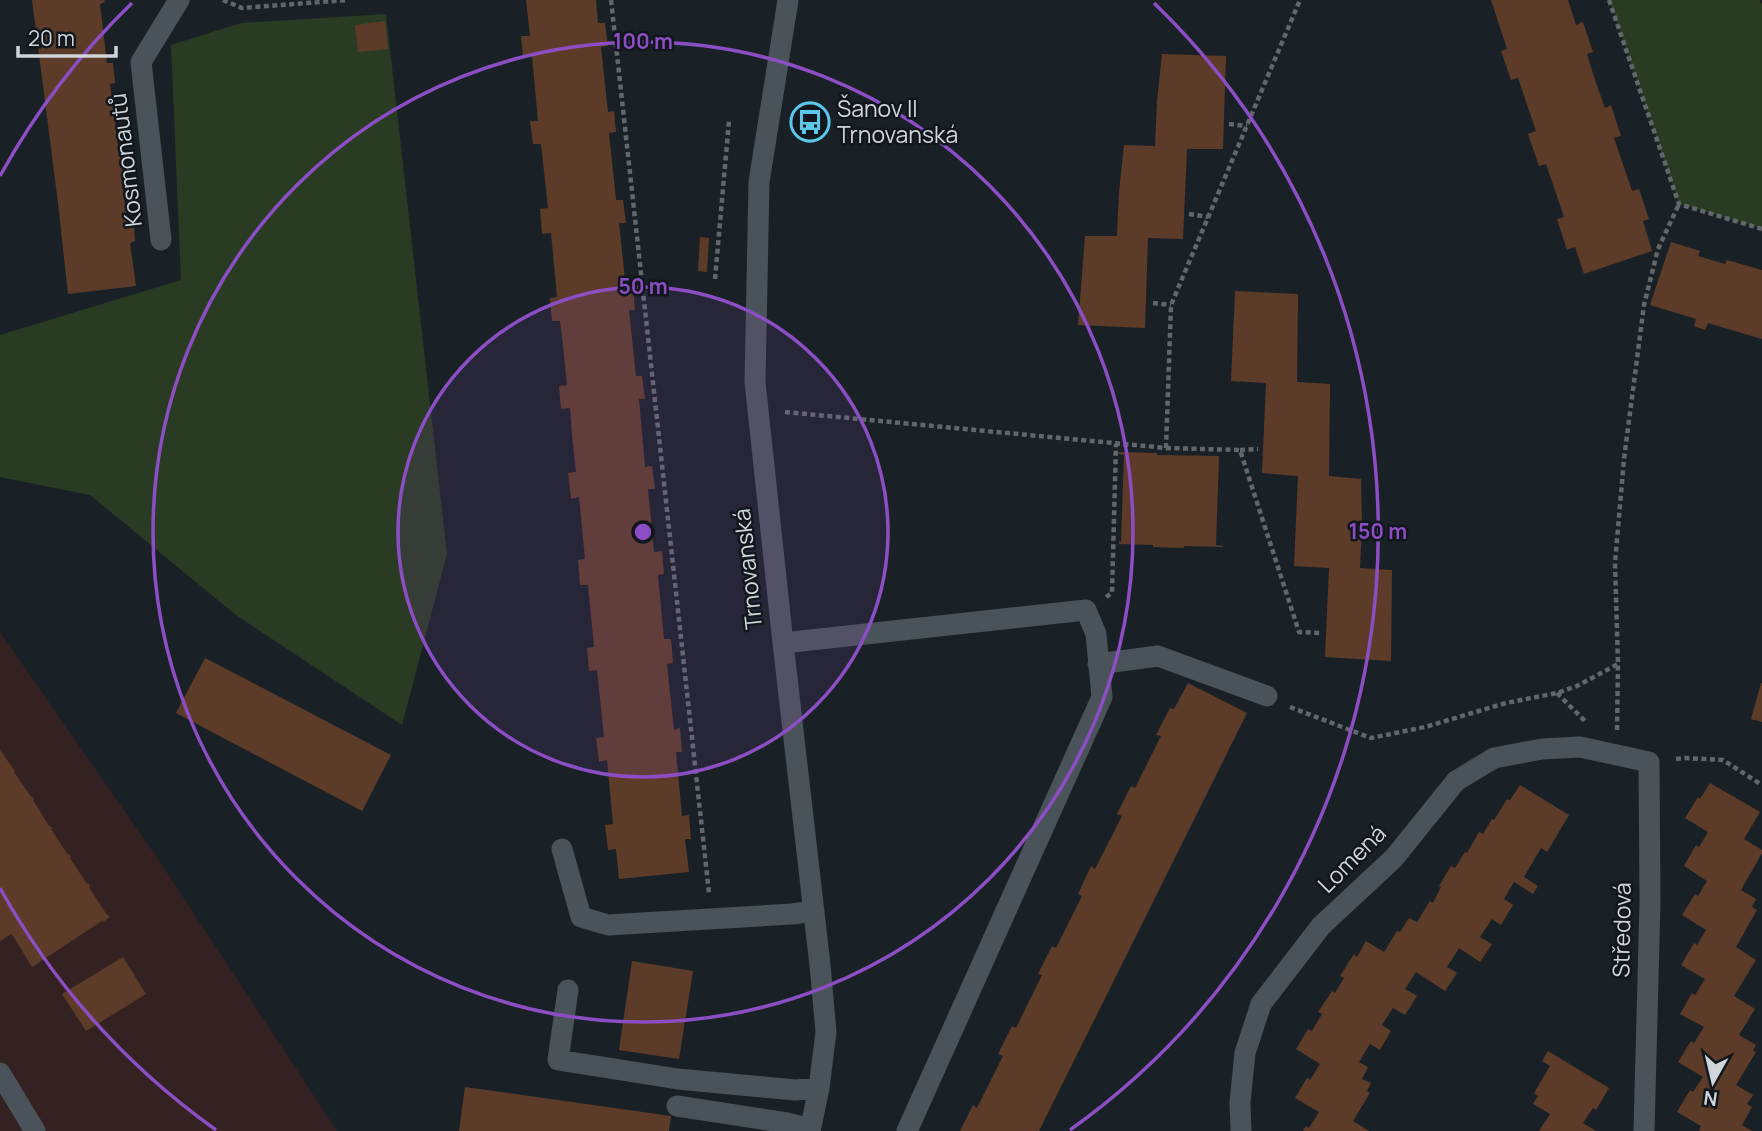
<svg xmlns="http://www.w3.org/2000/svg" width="1762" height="1131" font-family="Manrope,sans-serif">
	<rect width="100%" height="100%" fill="#1a2126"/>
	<path fill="#342121" d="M0 632 158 859 337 1131H0Z"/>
	<path fill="#293c23" d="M1609 0H1759L1762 4V229L1679 204Z
		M386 14 447 554 402 725 236 615 90 495 0 477V335L181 280 171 45 241 23Z"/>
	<path fill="#5c3c28" d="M32 0H104L105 2 100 4 107 63H113L115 83 110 84 119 153 123 151 126 174 121 176 128 225H134L135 241 130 243 136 286 68 294 58 203Z
		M526 0H596L598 23H605L608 46 601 47 608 112 614 111 616 132 609 133 616 200H623L626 223H619L626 288 633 287 635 310H629L636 376H642L645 399H639L645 467 652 466 655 489H648L654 552 662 551 664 574 658 575 664 639H671L673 663 667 664 674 730 680 728 682 752H676L682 816 689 815 691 839H685L689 872 619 879 616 849 608 850 605 825 613 824 607 760 599 762 596 738 604 737 597 670 589 671 587 648 594 647 588 585H580L578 560 585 559 579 497 571 499 568 473 576 472 572 435 570 408 561 409 559 386 567 385 563 346 560 321H552L550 298 557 297 551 233 542 234 540 209 548 208 541 144H533L530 121H538L532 56 523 57 521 36H530Z
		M1491 0H1568L1576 25 1583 22 1593 52 1587 54 1595 80 1605 108 1611 105 1621 136 1614 138 1632 191 1639 189 1649 219 1643 221 1652 251 1584 274 1575 247 1567 250 1557 219 1564 217 1546 164 1539 166 1528 134 1536 131 1518 78 1511 80 1501 51 1507 49Z
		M385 21 388 49 358 52 355 25Z
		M1162 54 1226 56 1223 149H1187L1183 239 1148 238 1145 328 1078 325 1085 236H1117L1119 192 1124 145 1155 146 1157 101Z
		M700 237 709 238 707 272 698 271Z
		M1671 242 1700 251 1698 256 1725 264 1727 260 1762 270V339L1708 323 1705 330 1694 326 1696 319 1650 305Z
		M1235 291 1298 294 1297 382 1330 384 1329 476 1361 479 1362 525 1360 568 1392 570 1391 661 1325 657 1329 568 1294 566 1298 476 1262 473 1266 383 1231 381Z
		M1119 452 1157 453V455L1219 456 1216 545 1223 546V547L1184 546V548L1153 547V545L1119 544V541L1121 542 1124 455 1118 454Z
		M205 658 391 755 362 811 176 713Z
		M1188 683 1247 713 1039 1131H960L973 1105 977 1108 1003 1056 998 1054 1012 1026 1016 1028 1042 975 1038 974 1052 946 1056 948 1082 896 1078 894 1091 866 1095 869 1122 816 1117 814 1131 786 1135 788 1161 736 1156 735 1170 708 1174 709Z
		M1761 683H1762V722L1751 719Z
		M0 750 15 771 14 772 31 797 32 796 34 800H33L49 826 53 828 51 829 68 855 69 854 71 857 70 858 87 884 88 883 90 886 89 887 105 912 110 917 103 922 102 921 32 967 13 936 11 934 0 941Z
		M1710 783 1760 812 1744 839 1762 850V853L1741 890 1756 899 1752 907 1757 910 1736 947 1756 960 1734 996 1755 1009 1739 1035 1756 1045 1753 1050 1756 1052 1736 1085 1753 1095 1747 1104 1752 1107 1742 1125 1752 1131H1699L1701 1126 1677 1112 1690 1090 1693 1092 1703 1077 1678 1062 1691 1041 1694 1043 1704 1027 1680 1014 1692 993 1695 995 1705 979 1681 965 1694 943 1697 945 1706 930 1682 915 1695 894 1698 896 1707 881 1684 866 1696 845 1699 847 1708 832 1685 818 1698 797 1700 799Z
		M1520 785 1569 815 1547 852 1541 848 1524 877 1538 886 1533 894 1514 882 1504 899 1513 905 1501 925 1492 919 1480 937 1492 944 1480 962 1459 948 1447 967 1457 973 1445 991 1416 972 1405 989 1417 996 1405 1015 1393 1008 1382 1025 1391 1031 1380 1050 1370 1044 1359 1062 1368 1067 1362 1079 1371 1083 1367 1091 1370 1093 1353 1121 1369 1131H1303L1306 1126 1309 1128 1319 1112 1295 1098 1307 1078 1310 1080 1320 1064 1296 1049 1308 1029 1312 1031 1322 1014 1318 1012 1332 991 1335 993 1344 978 1340 976 1354 954 1357 957 1366 941 1384 952 1397 931 1400 932 1409 918 1417 922 1430 901 1433 903 1441 887 1439 886 1451 866 1455 868 1465 852 1467 853 1479 832 1483 834 1492 819 1494 820 1507 799 1510 800Z
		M123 957 146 994 86 1031 62 994Z
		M632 961 693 971 679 1059 619 1050Z
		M1548 1051 1609 1088 1596 1110 1593 1108 1583 1123 1596 1131H1539L1550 1114 1533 1104 1538 1096 1534 1093 1550 1066 1542 1061Z
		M465 1087 671 1116 669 1131H459Z"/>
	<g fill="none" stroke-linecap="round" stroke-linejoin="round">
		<path stroke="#61676c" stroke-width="4.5" stroke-dasharray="5 3.5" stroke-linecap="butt" d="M223 0 242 8 347 0
			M611 0 709 893
			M1609 0 1679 204 1762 229
			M1229 124 1247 126
			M1189 214 1208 217
			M715 279 729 121
			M1153 303 1171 305
			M785 412 1166 448 1171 305 1300 0
			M1166 448 1240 450 1299 632 1321 633
			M1240 450 1258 449
			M1106 597 1112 593 1116 444
			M1557 693 1585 721
			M1290 707 1371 738 1425 727 1506 703 1557 693 1577 686 1618 664
			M1617 730 1618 664 1615 563 1624 459 1644 305 1658 249 1679 204
			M1676 759 1685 758 1723 760 1762 785"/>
		<path stroke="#4a5359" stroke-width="21" d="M788 0 759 182 755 382 783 643 820 965 826 1032 819 1088 810 1131
			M161 240 141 62 179 0
			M783 643 1086 610 1096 634 1102 697 907 1131
			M1098 664 1158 656 1267 696
			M562 849 581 917 608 925 792 914 814 911
			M568 990 558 1060 678 1079 795 1090 819 1088
			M0 1073 35 1131
			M677 1106 787 1123 810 1129
			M1241 1131 1240 1102 1245 1053 1261 1004 1321 926 1394 858 1456 781 1494 758 1542 749 1580 747 1649 762 1650 902 1644 1131"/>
	</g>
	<circle cx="643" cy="532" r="245" fill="#8c4ec4" fill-opacity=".12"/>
	<g fill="none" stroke="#8c4ec4" stroke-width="3.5">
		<circle cx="643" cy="532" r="245"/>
		<circle cx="643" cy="532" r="490"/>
		<path d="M216 1130A735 735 0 0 1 0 888M0 176A735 735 0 0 1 132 3M1154 3A735 735 0 0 1 1070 1130"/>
	</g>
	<defs>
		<g id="bus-ring" transform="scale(2.0125)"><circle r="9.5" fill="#11171d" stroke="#5cc7e8" stroke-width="1.5"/><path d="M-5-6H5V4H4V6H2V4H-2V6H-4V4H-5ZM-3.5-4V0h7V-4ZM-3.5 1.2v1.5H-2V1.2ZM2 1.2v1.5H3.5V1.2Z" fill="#5cc7e8"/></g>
	</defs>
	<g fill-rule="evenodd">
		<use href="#bus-ring" x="810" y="122"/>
	</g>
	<g text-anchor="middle" stroke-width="5" stroke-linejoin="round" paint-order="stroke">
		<g font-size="23" fill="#d0d5d9" stroke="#11171d" text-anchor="start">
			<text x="837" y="117">Šanov II<tspan x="837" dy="26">Trnovanská</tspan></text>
		</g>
		<g font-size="23" fill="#d0d5d9" stroke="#11171d">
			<text transform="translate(126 160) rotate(-97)" y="8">Kosmonautů</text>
			<text transform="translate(748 569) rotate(-96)" y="8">Trnovanská</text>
			<text transform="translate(1352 859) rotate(-45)" y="8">Lomená</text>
			<text transform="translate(1622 930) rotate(-89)" y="8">Středová</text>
		</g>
	</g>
	<circle cx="643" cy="532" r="10" fill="#8c4ec4" stroke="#11171d" stroke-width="3.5"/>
	<g font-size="21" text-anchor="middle" font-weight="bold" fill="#8c4ec4" stroke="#11171d" stroke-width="5" stroke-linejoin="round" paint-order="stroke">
		<text x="643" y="49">100 m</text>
		<text x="643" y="294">50 m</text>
		<text x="1378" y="539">150 m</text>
	</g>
	<g transform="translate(1713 1082) rotate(188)" stroke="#11171d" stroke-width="5" paint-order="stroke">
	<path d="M0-5L12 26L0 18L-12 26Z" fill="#d0d5d9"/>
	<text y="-10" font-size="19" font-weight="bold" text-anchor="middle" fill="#d0d5d9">N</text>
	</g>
	<path d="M18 46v10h98v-10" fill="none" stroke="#d0d5d9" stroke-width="3.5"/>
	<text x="28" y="46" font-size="21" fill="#d0d5d9" stroke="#11171d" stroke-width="5" paint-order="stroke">20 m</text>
</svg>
